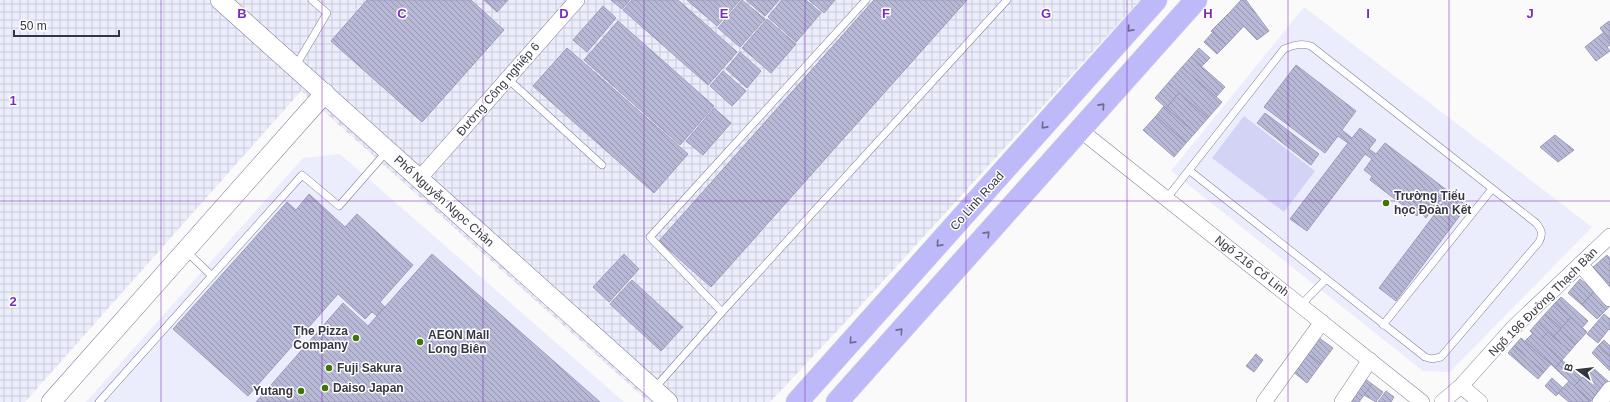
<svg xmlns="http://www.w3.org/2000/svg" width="1610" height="402" font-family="Arial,sans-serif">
	<defs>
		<pattern id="industrial-grid" width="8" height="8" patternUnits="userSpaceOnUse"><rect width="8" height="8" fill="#ecedfc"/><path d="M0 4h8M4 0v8" fill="none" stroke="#cbccd9"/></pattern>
		<pattern id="building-back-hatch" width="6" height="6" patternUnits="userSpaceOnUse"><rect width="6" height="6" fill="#b7b8d6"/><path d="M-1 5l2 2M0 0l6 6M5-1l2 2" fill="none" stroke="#9696af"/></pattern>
	</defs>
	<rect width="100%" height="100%" fill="#fafafa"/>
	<path fill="#ecedfc" d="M1304 7 1592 227 1450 372 1423 371 1171 171Z
		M340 154 624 402H86L303 158Z"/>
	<path fill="url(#industrial-grid)" d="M0 0H1140L853 314 770 402H649L301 91 25 402H0Z"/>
	<path fill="#d3d3f5" d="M1244 116 1315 171 1284 212 1212 158Z"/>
	<path fill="url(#building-back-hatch)" stroke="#9e9ebc" d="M367 0H471L504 30 422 122 331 41Z
		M484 0H508L497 12Z
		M611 0H630L622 9Z
		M632 0H678L737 52 708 85 623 10Z
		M687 0H740L717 26Z
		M742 0 765 19 740 47 718 28Z
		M746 0H779L765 16Z
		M782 0H806L821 13 796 42 768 17Z
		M809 0H835L824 13Z
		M874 0H967L711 287 659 241Z
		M1241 0H1246L1269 31 1257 40 1230 12Z
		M603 6 616 18 587 52 573 40Z
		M1230 12 1244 26 1226 45 1211 31Z
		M767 19 796 44 771 73 742 48Z
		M618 21 714 106 680 145 584 60Z
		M1609 21 1610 23V41L1600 28Z
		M1213 32 1226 45 1217 54 1204 42Z
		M1604 32 1610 41V45L1607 47 1610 51 1596 61 1585 47Z
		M567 48 688 154 654 193 533 86Z
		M1199 48 1210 58 1202 66 1191 57Z
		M740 52 761 71 747 88 726 69Z
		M1191 57 1225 87 1216 97 1182 67Z
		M1296 65 1356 111 1342 130 1352 138 1360 128 1376 140 1369 149 1376 154 1385 143 1448 191 1438 203 1441 205 1450 193 1467 206 1396 301 1379 288 1438 210 1434 207 1426 218 1420 212 1417 216 1370 180 1372 176 1364 170 1372 159 1365 154 1307 231 1290 219 1348 143 1338 136 1325 153 1264 107Z
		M1182 67 1222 102 1208 118 1168 83Z
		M723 71 746 91 732 106 710 86Z
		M1168 83 1179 93 1166 108 1155 98Z
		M1179 93 1208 118 1195 133 1166 108Z
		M1164 106 1195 133 1186 143 1156 116Z
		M714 108 731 123 703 155 686 141Z
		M1265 113 1319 154 1311 165 1257 123Z
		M1156 116 1186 143 1174 157 1143 130Z
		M1555 135 1574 150 1558 162 1540 147Z
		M309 194 345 227 357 214 413 265 380 302 385 307 377 316 372 312 365 319 338 294 248 396 173 329 287 202 296 210Z
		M432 254 600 402H256L343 303 368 326Z
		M624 254 639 269 609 302 593 287Z
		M1607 255 1610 258V288L1592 268Z
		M1580 279 1594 291 1582 305 1568 293Z
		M632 280 683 327 661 351 610 304Z
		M1594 291 1610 306 1597 319 1582 305Z
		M1561 297 1588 321 1582 328 1555 303Z
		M1555 303 1571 317 1561 328 1545 314Z
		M1545 314 1561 328 1553 337 1538 322Z
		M1604 314 1610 319V330L1609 329 1598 343 1587 334Z
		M1571 317 1587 332 1576 344 1560 330Z
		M1538 322 1548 332 1540 340 1530 331Z
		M1560 330 1576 344 1570 351 1553 337Z
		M1548 332 1570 351 1562 360 1540 340Z
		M1533 333 1562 360 1555 368 1525 341Z
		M1318 337 1333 348 1321 364 1306 352Z
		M1521 338 1551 364 1544 372 1514 346Z
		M1604 340 1610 346V357L1598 346Z
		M1514 346 1544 372 1538 379 1508 353Z
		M1598 346 1610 357V371L1592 353Z
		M1306 352 1321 364 1307 383 1292 371Z
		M1256 354 1263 360 1254 372 1246 366Z
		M1562 360 1582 378 1574 386 1555 368Z
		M1592 367 1609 382 1591 401 1574 386Z
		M1363 377 1372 384 1359 402H1345Z
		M1552 378 1563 388 1556 396 1545 386Z
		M1569 381 1591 401 1590 402H1569L1558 393Z
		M1372 384 1383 392 1376 402 1364 395Z
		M1386 391 1394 397 1391 402H1378Z"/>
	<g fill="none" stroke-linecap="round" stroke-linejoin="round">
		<g stroke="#7f7f9b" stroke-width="8">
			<path id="service" d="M295 67 327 13 312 0
				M508 79 602 165
				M1167 198 1284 49C1294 45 1301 43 1311 46L1536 223C1542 230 1543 234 1539 242L1441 357 1432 359 1425 357 1190 171
				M186 251 212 276
				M1301 305 1326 279
				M722 312 650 237 866 0
				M1383 325 1492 189
				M654 389 722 312 1007 0
				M99 402 302 175 339 206 388 150"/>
		</g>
		<g stroke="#7f7f9b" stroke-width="16">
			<path id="minor" d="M1080 130 1422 402
				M419 179 577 0
				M1580 264 1610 299
				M1461 386 1480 402
				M1264 402 1322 322
				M1342 402 1370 360
				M1442 402 1461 386 1513 328 1610 236
				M1600 402 1610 389"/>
		</g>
		<g stroke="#7f7f9b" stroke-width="20">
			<path id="tertiary" d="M220 0 668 402
				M51 402 325 93"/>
		</g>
		<g stroke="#d7d7d9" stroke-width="23">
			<path id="primary" d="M797 402 1156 0
				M837 402 1196 0"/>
		</g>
		<use href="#service" stroke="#fff" stroke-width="7"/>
		<use href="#minor" stroke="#fff" stroke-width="15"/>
		<use href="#tertiary" stroke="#fff" stroke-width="19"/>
		<use href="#primary" stroke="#bebafa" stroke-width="22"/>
	</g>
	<defs><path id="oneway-chevron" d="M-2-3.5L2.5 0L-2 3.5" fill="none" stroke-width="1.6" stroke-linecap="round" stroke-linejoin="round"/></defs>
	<g stroke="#6c6b8c">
		<use href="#oneway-chevron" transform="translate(1130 29) rotate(132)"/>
		<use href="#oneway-chevron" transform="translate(1102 106) rotate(-48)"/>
		<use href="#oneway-chevron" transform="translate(1044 126) rotate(132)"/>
		<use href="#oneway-chevron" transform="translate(987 234) rotate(-48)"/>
		<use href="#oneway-chevron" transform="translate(939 244) rotate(132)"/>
		<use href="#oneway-chevron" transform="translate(900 331) rotate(-48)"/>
		<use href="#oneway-chevron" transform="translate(852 341) rotate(132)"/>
	</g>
	<path fill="none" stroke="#7b2cbf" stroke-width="1" stroke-opacity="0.55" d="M161 0V402M322 0V402M483 0V402M644 0V402M805 0V402M966 0V402M1127 0V402M1288 0V402M1449 0V402M0 201H1610"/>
	<g fill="#3d7607" stroke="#fff" stroke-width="1.5">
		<circle cx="1386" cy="203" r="4"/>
		<circle cx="356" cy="338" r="4"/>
		<circle cx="420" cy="342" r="4"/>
		<circle cx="329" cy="368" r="4"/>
		<circle cx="325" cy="388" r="4"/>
		<circle cx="301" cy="391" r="4"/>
	</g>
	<g text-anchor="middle" stroke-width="3" stroke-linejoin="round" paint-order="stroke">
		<g font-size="12" fill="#363643" stroke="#fff">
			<text transform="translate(498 89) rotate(-49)" y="4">Đường Công nghiệp 6</text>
			<text transform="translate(444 201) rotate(42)" y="4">Phố Nguyễn Ngọc Chân</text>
			<text transform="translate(977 201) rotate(-48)" y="4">Co Linh Road</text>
			<text transform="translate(1252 266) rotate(38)" y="4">Ngõ 216 Cổ Linh</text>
			<text transform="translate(1543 302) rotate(-45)" y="4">Ngõ 196 Đường Thạch Bàn</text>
		</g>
		<g font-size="12" font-weight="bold" fill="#363643" stroke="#fff" text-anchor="start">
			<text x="1394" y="200">Trường Tiểu<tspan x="1394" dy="14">học Đoàn Kết</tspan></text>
			<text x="348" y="335" text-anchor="end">The Pizza<tspan x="348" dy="14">Company</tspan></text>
			<text x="428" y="339">AEON Mall<tspan x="428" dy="14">Long Biên</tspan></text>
			<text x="337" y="372">Fuji Sakura</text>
			<text x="333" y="392">Daiso Japan</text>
			<text x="293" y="395" text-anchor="end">Yutang</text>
		</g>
	</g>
	<g font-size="13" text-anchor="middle" font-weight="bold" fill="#7b2cbf" stroke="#fff" stroke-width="3" stroke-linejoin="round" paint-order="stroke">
		<text x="242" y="18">B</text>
		<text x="402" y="18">C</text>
		<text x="564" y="18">D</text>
		<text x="724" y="18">E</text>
		<text x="886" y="18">F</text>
		<text x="1046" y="18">G</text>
		<text x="1208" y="18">H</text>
		<text x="1368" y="18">I</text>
		<text x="1530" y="18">J</text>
		<text x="13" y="105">1</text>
		<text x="13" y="306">2</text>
	</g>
	<g transform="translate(1578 370) rotate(285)" stroke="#ffffff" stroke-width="3" paint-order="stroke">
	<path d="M0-3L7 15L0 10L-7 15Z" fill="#363643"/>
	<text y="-6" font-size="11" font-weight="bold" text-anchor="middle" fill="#363643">B</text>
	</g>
	<path d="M14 30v6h105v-6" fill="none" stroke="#363643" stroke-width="2"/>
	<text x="20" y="30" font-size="12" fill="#363643" stroke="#ffffff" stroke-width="3" paint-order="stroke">50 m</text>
</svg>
